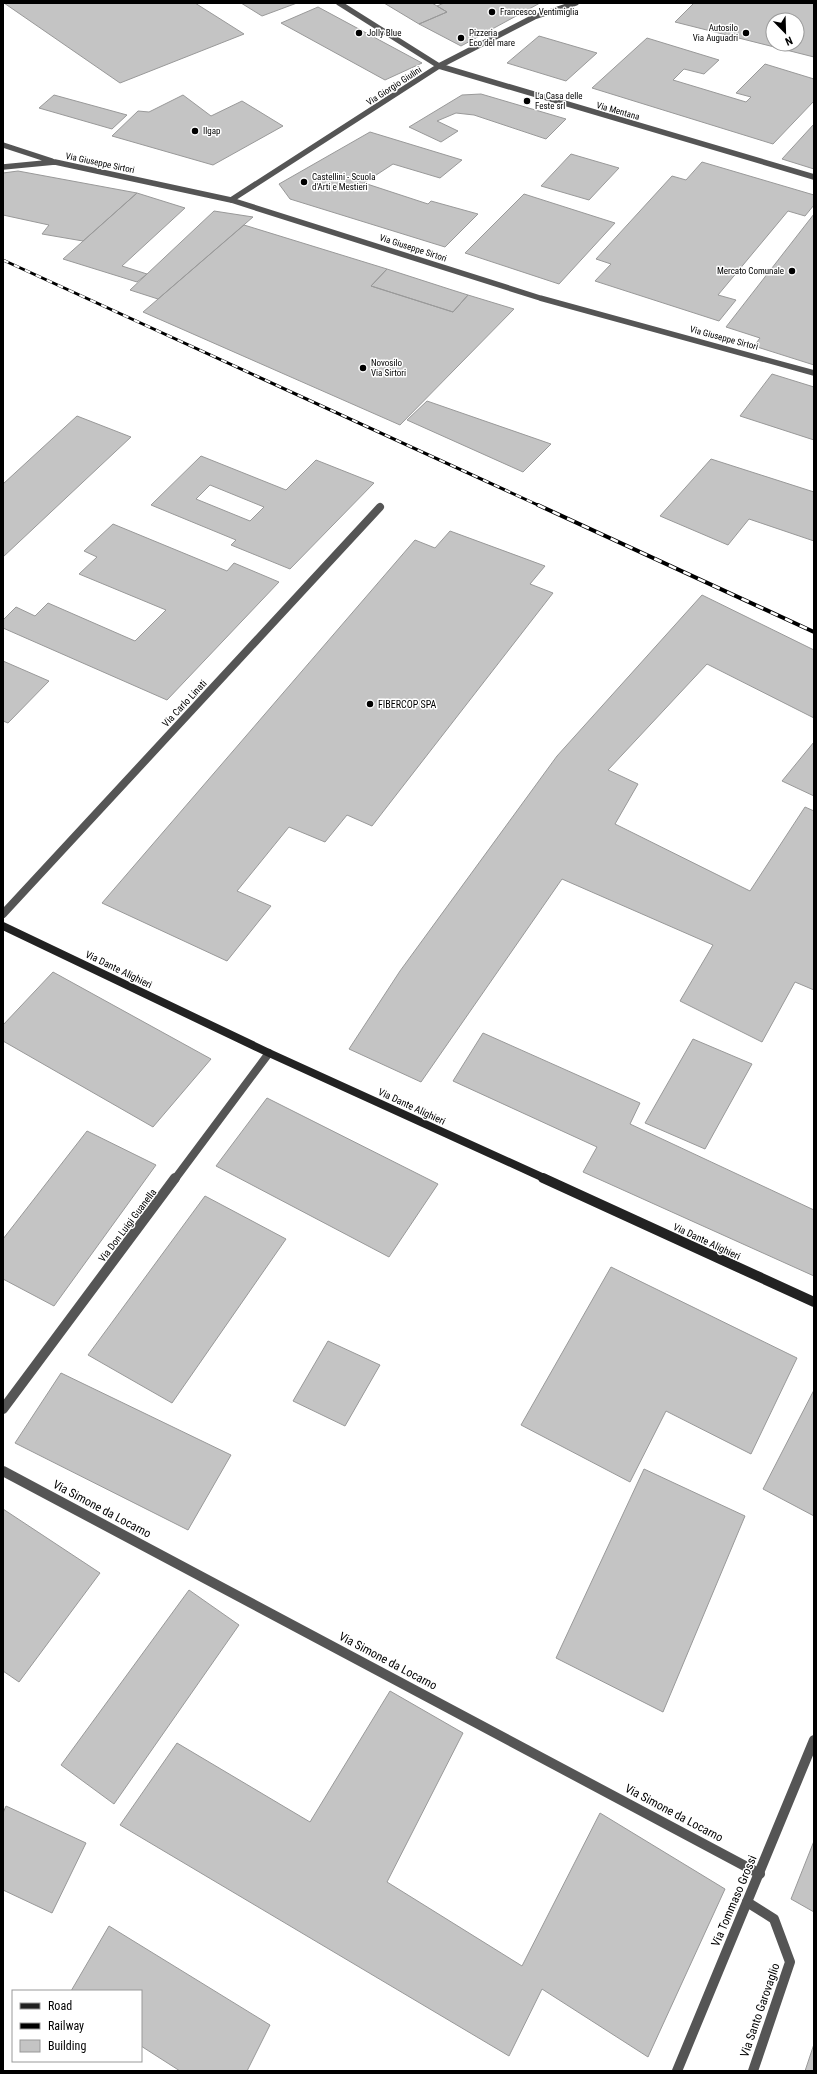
<svg xmlns="http://www.w3.org/2000/svg" width="817" height="2074" font-family="'Roboto Condensed',sans-serif">
	<rect width="100%" height="100%" fill="#fff"/>
	<path fill="#c4c4c4" stroke="#999" fill-rule="evenodd" d="M4 3H195L244 34 120 83Z
		M241 3H297L262 16Z
		M384 3H432L447 12 419 24Z
		M444 3H540L461 46 419 24 447 12 437 6Z
		M694 3H814V57L675 22ZM773 20H797V44H773Z
		M318 7 422 63 385 80 281 23Z
		M539 36 597 53 566 81 507 63Z
		M647 38 719 60 704 74 684 69 673 80 746 102 751 97 736 93 765 64 814 79V101L773 144 592 88Z
		M481 94 566 119 546 139 474 115 456 113 437 121 458 131 441 142 409 127 462 95Z
		M54 95 127 115 112 129 39 108Z
		M183 95 211 116 242 101 283 126 213 165 112 136 138 111 149 112Z
		M814 124V169L782 159Z
		M370 132 462 160 440 178 393 164 364 183 428 204 431 201 478 214 445 247 290 199 279 184Z
		M571 154 619 168 589 200 541 186Z
		M702 162 814 195V205L805 216 788 211 718 295 736 300 719 321 595 281 611 264 596 259 672 176 686 180Z
		M18 171 137 193 83 241 42 234 49 225 3 215V173Z
		M137 193 185 208 122 266 147 274 137 282 63 259Z
		M524 194 615 223 559 284 465 253Z
		M214 211 253 217 158 299 130 290Z
		M814 214V365L754 346 760 338 726 327Z
		M244 225 387 269 371 286 453 312 468 295 514 309 400 425 143 312Z
		M387 269 449 289 468 295 453 312 371 286Z
		M772 374 814 387V440L740 416Z
		M427 401 551 444 523 472 407 420Z
		M77 416 131 437 3 557V484Z
		M201 456 286 490 316 460 374 483 290 569 231 545 236 540 151 505ZM210 485 264 507 250 521 196 499Z
		M711 459 814 492V541L749 519 728 545 660 516Z
		M113 524 227 571 234 563 279 582 167 700 3 628V620L16 607 35 616 48 603 135 641 166 610 79 574 97 557 84 551Z
		M450 531 545 566 530 584 553 593 372 826 347 815 325 842 289 827 237 891 271 906 227 961 102 903 415 540 435 548Z
		M702 595 814 650V718L707 664 608 770 638 784 615 824 750 891 805 807 814 811V990L795 982 762 1042 680 1001 713 945 562 879 421 1082 349 1049 400 971 557 756Z
		M3 661 49 681 8 723 3 721Z
		M814 742V796L782 781Z
		M53 972 211 1059 153 1127 3 1041V1025Z
		M483 1033 640 1103 630 1124 814 1210V1276L583 1172 597 1147 453 1081Z
		M693 1039 752 1064 705 1149 645 1123Z
		M267 1098 438 1184 389 1257 216 1166Z
		M87 1131 156 1165 54 1306 3 1279V1239Z
		M205 1196 286 1239 172 1403 88 1355Z
		M611 1267 797 1358 751 1454 666 1411 630 1482 521 1425Z
		M328 1341 380 1365 345 1426 293 1401Z
		M61 1373 231 1455 188 1530 15 1443Z
		M814 1390V1516L763 1489Z
		M644 1469 745 1516 663 1712 556 1658Z
		M3 1509 100 1573 19 1682 3 1671Z
		M189 1590 239 1625 114 1804 61 1765Z
		M390 1691 463 1733 387 1882 522 1966 600 1813 725 1889 648 2057 542 1989 509 2056 120 1825 177 1743 310 1822Z
		M6 1806 86 1843 52 1913 3 1890V1813Z
		M814 1841V1912L791 1899Z
		M109 1926 270 2025 247 2071H180L141 2046V1991H71Z
		M814 2044V2071H805Z"/>
	<g fill="none" stroke-linecap="round" stroke-linejoin="round">
		<path stroke="#555" stroke-width="5.5" d="M339 3 439 66 814 177
			M3 145 52 161
			M3 167 55 162 231 200 540 298 814 373
			M231 200 439 66 534 17 576 3"/>
		<path stroke="#555" stroke-width="8" d="M3 914 380 507
			M175 1179 269 1053"/>
		<path stroke="#555" stroke-width="10" d="M3 1409 175 1178
			M3 1471 760 1874
			M747 1902 774 1919 790 1962 753 2071"/>
		<path stroke="#555" stroke-width="10" d="M677 2071 814 1740"/>
		<path stroke="#222" stroke-width="8" d="M3 926 269 1053 546 1179"/>
		<path stroke="#222" stroke-width="10" d="M543 1178 814 1302"/>
		<g stroke="#000" stroke-width="3">
			<path id="rail-far1" d="M3 260 540 506"/>
		</g>
		<g stroke="#000" stroke-width="4">
			<path id="rail" d="M538 505 814 632"/>
		</g>
		<use href="#rail-far1" stroke="#fff" stroke-width="2" stroke-dasharray="6" stroke-linecap="butt"/>
		<use href="#rail" stroke="#fff" stroke-width="2.5" stroke-dasharray="8" stroke-linecap="butt"/>
	</g>
	<g fill="#000" stroke="#fff" stroke-width="1.5">
		<circle cx="492" cy="12" r="4"/>
		<circle cx="359" cy="33" r="4"/>
		<circle cx="746" cy="33" r="4"/>
		<circle cx="461" cy="38" r="4"/>
		<circle cx="527" cy="101" r="4"/>
		<circle cx="195" cy="131" r="4"/>
		<circle cx="304" cy="182" r="4"/>
		<circle cx="792" cy="271" r="4"/>
		<circle cx="363" cy="368" r="4"/>
		<circle cx="370" cy="704" r="4"/>
	</g>
	<g text-anchor="middle" stroke-width="3" stroke-linejoin="round" paint-order="stroke">
		<g font-size="9" fill="#000" stroke="#fff" text-anchor="start">
			<text x="500" y="15">Francesco Ventimiglia</text>
			<text x="738" y="31" text-anchor="end">Autosilo<tspan x="738" dy="10">Via Auguadri</tspan></text>
			<text x="367" y="36">Jolly Blue</text>
			<text x="469" y="36">Pizzeria<tspan x="469" dy="10">Eco del mare</tspan></text>
			<text x="535" y="99">La Casa delle<tspan x="535" dy="10">Feste srl</tspan></text>
			<text x="203" y="134">Ilgap</text>
			<text x="312" y="180">Castellini - Scuola<tspan x="312" dy="10">d'Arti e Mestieri</tspan></text>
			<text x="784" y="274" text-anchor="end">Mercato Comunale</text>
			<text x="371" y="366">Novosilo<tspan x="371" dy="10">Via Sirtori</tspan></text>
		</g>
		<g font-size="9" fill="#000" stroke="#fff">
			<text transform="translate(394 86) rotate(-33)" y="3">Via Giorgio Giulini</text>
			<text transform="translate(618 111) rotate(16)" y="3">Via Mentana</text>
			<text transform="translate(100 163) rotate(12)" y="3">Via Giuseppe Sirtori</text>
			<text transform="translate(413 248) rotate(18)" y="3">Via Giuseppe Sirtori</text>
			<text transform="translate(724 338) rotate(15)" y="3">Via Giuseppe Sirtori</text>
		</g>
		<g font-size="10" fill="#000" stroke="#fff">
			<text transform="translate(184 703) rotate(-47)" y="4">Via Carlo Linati</text>
			<text transform="translate(119 969) rotate(26)" y="4">Via Dante Alighieri</text>
			<text transform="translate(412 1106) rotate(25)" y="4">Via Dante Alighieri</text>
			<text transform="translate(127 1225) rotate(-53)" y="4">Via Don Luigi Guanella</text>
			<text transform="translate(707 1241) rotate(25)" y="4">Via Dante Alighieri</text>
		</g>
		<g font-size="10" fill="#000" stroke="#fff" text-anchor="start">
			<text x="378" y="708">FIBERCOP SPA</text>
		</g>
		<g font-size="12" fill="#000" stroke="#fff">
			<text transform="translate(102 1509) rotate(28)" y="4">Via Simone da Locarno</text>
			<text transform="translate(388 1661) rotate(28)" y="4">Via Simone da Locarno</text>
			<text transform="translate(674 1813) rotate(28)" y="4">Via Simone da Locarno</text>
			<text transform="translate(734 1901) rotate(-67)" y="4">Via Tommaso Grossi</text>
			<text transform="translate(760 2010) rotate(-71)" y="4">Via Santo Garovaglio</text>
		</g>
	</g>
	<rect width="817" height="2074" fill="none" stroke="#000000" stroke-width="8"/>
	<rect x="12" y="1990" width="130" height="72" fill="#ffffff" stroke="#999999"/>
	<rect x="20" y="2003" width="20" height="6" fill="#222222" stroke="#999999"/>
	<text x="48" y="2010" font-size="12" fill="#000000">Road</text>
	<rect x="20" y="2023" width="20" height="6" fill="#000000" stroke="#999999"/>
	<text x="48" y="2030" font-size="12" fill="#000000">Railway</text>
	<rect x="20" y="2040" width="20" height="12" fill="#c4c4c4" stroke="#999999"/>
	<text x="48" y="2050" font-size="12" fill="#000000">Building</text>
	<g transform="translate(785 32) rotate(157)"><circle r="19" fill="#ffffff" stroke="#999999"/>
	<path d="M0-3L7 15L0 10L-7 15Z" fill="#000000"/>
	<text y="-6" font-size="11" font-weight="bold" text-anchor="middle" fill="#000000">N</text>
	</g>
</svg>
